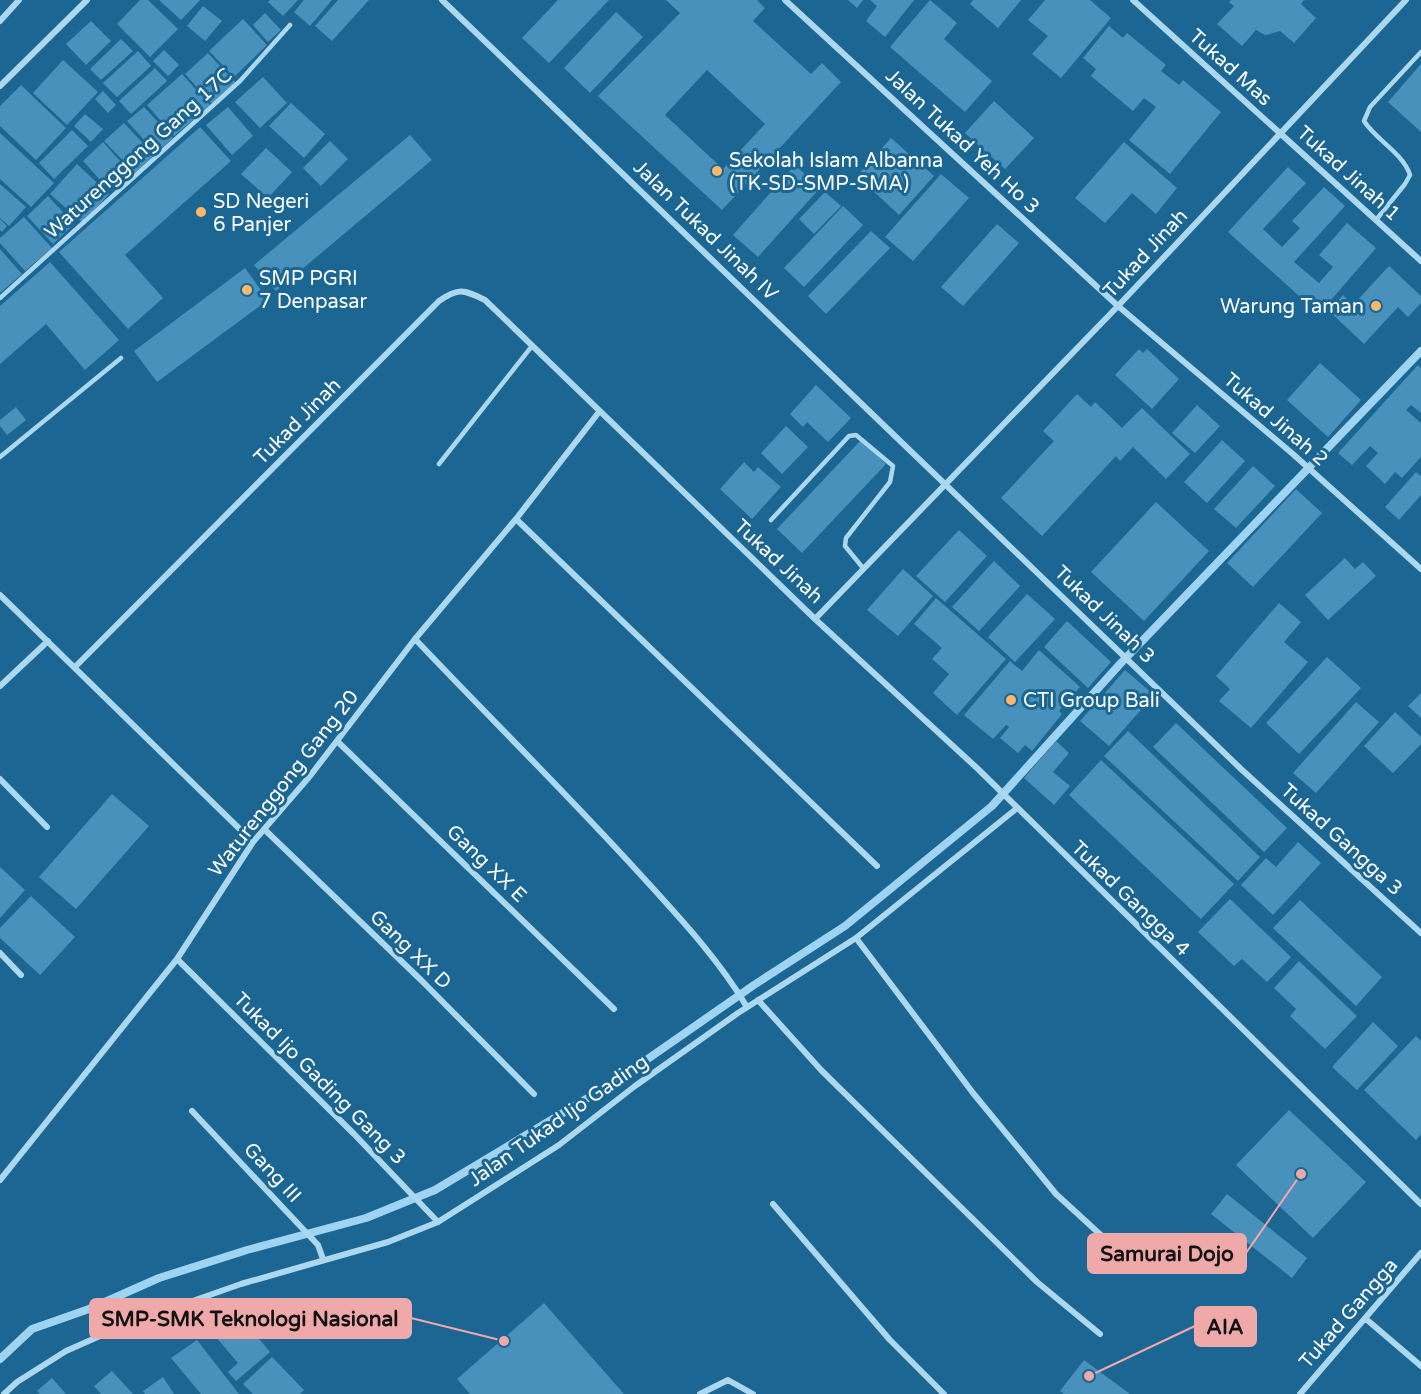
<svg xmlns="http://www.w3.org/2000/svg" width="1421" height="1394" font-family="'Varela Round',sans-serif">
	<rect width="100%" height="100%" fill="#1b6693"/>
	<g fill="none" stroke-linecap="round" stroke-linejoin="round">
		<path stroke="#9ed4f1" stroke-width="8" d="M0 1359 32 1329 89 1309 159 1278 247 1250 366 1218 435 1190 616 1081 754 985 845 926 992 806 1120 664 1421 351"/>
	</g>
	<path fill="#4891bc" fill-rule="evenodd" d="M140 0H148L178 29 150 57 117 24Z
		M159 0H200L181 20Z
		M270 0H298L283 16 268 2Z
		M304 0H332L310 26 294 12Z
		M338 0H369L332 41 315 26Z
		M558 0H609L549 63 522 38Z
		M666 0H757L765 8 753 21 811 74 822 63 841 82 722 210 598 96 680 13ZM707 70 765 124 723 169 665 115Z
		M848 0H863L857 8Z
		M870 0H914L885 37 866 21 877 6Z
		M930 0 957 23 944 39 992 81 965 112 890 47Z
		M973 0H1021L998 28 970 4Z
		M1045 0H1090L1111 18 1061 78 1032 54 1048 36 1028 20Z
		M1231 0H1304L1301 4 1316 18 1294 43 1280 31 1265 35 1256 30 1242 46 1217 24 1234 6 1229 2Z
		M203 6 222 21 205 41 187 26Z
		M616 12 643 37 590 93 564 68Z
		M265 13 281 30 268 42 253 25Z
		M243 19 267 45 234 77 209 51Z
		M91 21 111 41 86 65 66 44Z
		M1109 26 1123 38 1127 33 1166 65 1161 71 1179 85 1183 80 1221 112 1170 174 1129 140 1156 107 1144 98 1133 111 1091 76 1096 69 1083 58Z
		M121 39 133 51 101 80 90 69Z
		M164 50 179 65 168 76 153 61Z
		M138 51 151 66 117 97 103 83Z
		M208 53 236 83 212 104 185 74Z
		M63 60 98 92 67 125 33 93Z
		M1421 64V132L1388 102Z
		M155 68 167 81 131 114 119 101Z
		M182 74 210 105 174 136 147 105Z
		M263 77 287 103 260 128 235 102Z
		M21 85 66 128 36 160 0 126V106Z
		M103 91 116 105 108 113 95 99Z
		M994 101 1034 138 1005 169 965 133Z
		M291 103 325 134 304 158 269 126Z
		M144 107 173 138 156 153 127 121Z
		M228 107 253 136 232 155 206 125Z
		M85 114 103 129 91 142 74 126Z
		M124 123 154 155 135 173 104 141Z
		M200 127 231 161 125 255 163 298 128 329 59 252Z
		M72 130 88 146 54 179 39 163Z
		M0 133 54 183 31 207 0 179Z
		M410 135 432 160 276 291 254 265Z
		M891 138 934 176 899 215 857 176Z
		M330 141 348 159 321 186 303 168Z
		M103 142 130 172 110 191 83 161Z
		M1124 142 1177 188 1156 214 1132 193 1105 223 1075 198Z
		M266 148 292 172 268 198 241 174Z
		M77 164 109 194 83 223 50 194Z
		M795 165 820 188 758 257 733 235Z
		M1288 167 1306 183 1263 229 1282 247 1300 228 1292 221 1324 187 1345 206 1294 262 1319 283 1333 267 1319 255 1347 223 1376 248 1319 314 1228 232Z
		M941 174 969 198 913 261 885 237Z
		M0 184 26 207 9 226 0 218Z
		M825 192 841 206 814 234 799 219Z
		M48 196 74 224 53 244 27 216Z
		M843 206 863 225 804 287 784 268Z
		M24 217 52 248 25 271 0 243V238Z
		M0 219 7 226 2 232 0 230Z
		M997 224 1019 243 963 306 941 287Z
		M871 231 890 248 826 314 808 296Z
		M0 249 22 274 0 293Z
		M50 262 119 340 85 370 46 324 0 364V306Z
		M1389 266 1421 296V303L1408 317 1398 307 1364 344 1329 311 1343 295 1353 305Z
		M245 268 268 300 157 382 134 351Z
		M1139 349 1143 353 1147 349 1179 379 1152 409 1115 375Z
		M1320 363 1361 400 1328 437 1287 400Z
		M1418 365 1421 368V413L1411 405 1406 410 1421 423V457L1402 478 1395 472 1385 484 1366 466 1378 453 1370 446 1352 465 1338 453Z
		M816 385 851 418 828 442 807 422 803 427 790 414Z
		M1077 394 1091 407 1095 402 1122 428 1142 408 1190 454 1166 479 1133 447 1120 461 1116 456 1042 536 1001 498 1054 441 1043 431Z
		M1197 405 1220 426 1195 453 1172 433Z
		M16 407 26 420 7 435 0 426V420Z
		M786 426 808 447 782 474 761 453Z
		M861 440 886 464 802 553 777 529Z
		M1222 440 1245 461 1207 503 1184 482Z
		M744 462 754 472 758 467 781 487 752 519 720 489Z
		M1253 466 1275 486 1236 528 1214 509Z
		M1416 472 1421 476V495L1399 520 1385 507Z
		M1296 489 1322 513 1253 587 1227 563Z
		M1156 502 1209 551 1144 621 1091 572Z
		M959 530 987 556 945 602 916 576Z
		M1345 558 1355 569 1363 562 1376 576 1328 620 1305 595Z
		M994 561 1020 586 979 631 952 607Z
		M903 569 933 596 898 636 867 610Z
		M1027 594 1055 619 1015 662 988 637Z
		M936 598 1006 659 957 715 933 693 949 674 932 659 942 648 914 624Z
		M1279 603 1301 622 1284 642 1308 662 1251 728 1219 701 1230 689 1216 676Z
		M1067 621 1111 662 1088 688 1044 647Z
		M1039 650 1080 687 1059 711 1062 714 1032 751 1025 745 1018 753 1000 738 1009 727 1006 725 993 739 964 715 1010 661 1022 671Z
		M1327 657 1361 688 1299 754 1266 723Z
		M1125 670 1154 695 1109 746 1080 721Z
		M1421 693V718L1408 706Z
		M1356 702 1379 722 1316 793 1293 773Z
		M1395 712 1421 737V744L1393 773 1364 746Z
		M1176 723 1287 828 1264 852 1153 747Z
		M1128 731 1260 857 1238 881 1104 756Z
		M1056 741 1069 753 1053 772 1070 786 1054 805 1024 778Z
		M1101 760 1234 884 1201 919 1069 795Z
		M112 794 149 826 76 909 39 877Z
		M1298 842 1321 863 1273 915 1241 885 1266 858 1276 867Z
		M0 867 25 890 0 918Z
		M31 896 75 937 40 975 0 938V928Z
		M1230 899 1291 957 1267 982 1242 959 1234 966 1198 932Z
		M1300 900 1382 977 1356 1006 1273 928Z
		M1299 961 1357 1016 1325 1049 1290 1016 1296 1009 1274 988Z
		M1373 1022 1398 1046 1357 1090 1332 1067Z
		M1416 1036 1421 1041V1134L1416 1140 1364 1090Z
		M1289 1110 1366 1182 1313 1238 1236 1165Z
		M1227 1194 1307 1258 1292 1278 1211 1214Z
		M544 1303 624 1394H470L457 1379Z
		M239 1315 270 1352 236 1381 228 1372 238 1363 215 1336Z
		M197 1340 239 1394H201L171 1358Z
		M272 1357 304 1390 300 1394H253L243 1384Z
		M1084 1360 1130 1394H1064L1060 1391Z
		M112 1371 133 1394H101L94 1386Z
		M163 1377 174 1394H145L143 1391Z
		M52 1378 66 1394H40L37 1391Z"/>
	<g fill="none" stroke-linecap="round" stroke-linejoin="round">
		<path stroke="#abd7ef" stroke-width="4.5" d="M1376 220 1405 184 1410 175C1403 153 1376 140 1364 121L1370 107 1421 52
			M0 298 240 81 290 25
			M0 457 121 358
			M439 464 532 346
			M771 520 849 436 856 435 893 466 890 482 846 538 845 546 863 568"/>
		<path stroke="#abd7ef" stroke-width="6" d="M442 0 1241 769 1421 933
			M785 0 1118 306 1294 455 1421 569
			M1133 0 1421 261
			M0 21 19 0
			M0 86 87 0
			M516 519 877 866
			M0 595 253 842
			M815 619 1118 306 1406 0
			M415 639C489 717 566 793 639 873 678 916 717 957 747 1007
			M75 667 439 301C459 287 464 290 485 300L815 619 978 769 1421 1204
			M0 686 48 641
			M337 741 614 1009
			M0 779 47 827
			M264 829 422 981 534 1094
			M856 938 973 1093 1056 1194 1138 1269
			M0 953 21 975
			M177 959 354 1134 438 1222
			M758 1000 821 1070 1037 1282 1100 1334
			M192 1111 318 1245 323 1259
			M0 1180 177 959 253 842 310 776 415 639 516 519 599 412
			M773 1204 890 1340 944 1394
			M1366 1319 1421 1366
			M4 1394 17 1382 66 1351 127 1324 241 1284 388 1242 438 1222 559 1145 635 1086 738 1013 856 938 1016 809
			M700 1394 728 1380 753 1394
			M1300 1394 1421 1253"/>
	</g>
	<g fill="#ffb769" stroke="#1b6693" stroke-width="2">
		<circle cx="717" cy="171" r="6"/>
		<circle cx="201" cy="212" r="6"/>
		<circle cx="247" cy="290" r="6"/>
		<circle cx="1376" cy="306" r="6"/>
		<circle cx="1011" cy="700" r="6"/>
	</g>
	<g text-anchor="middle" stroke-width="6" stroke-linejoin="round" paint-order="stroke">
		<g font-size="20" fill="#fff" stroke="#1b6693">
			<text transform="translate(1231 67) rotate(42)" y="7">Tukad Mas</text>
			<text transform="translate(963 141) rotate(43)" y="7">Jalan Tukad Yeh Ho 3</text>
			<text transform="translate(138 153) rotate(-42)" y="7">Waturenggong Gang 17C</text>
			<text transform="translate(1349 173) rotate(42)" y="7">Tukad Jinah 1</text>
			<text transform="translate(706 230) rotate(44)" y="7">Jalan Tukad Jinah IV</text>
			<text transform="translate(1145 253) rotate(-47)" y="7">Tukad Jinah</text>
			<text transform="translate(1276 419) rotate(41)" y="7">Tukad Jinah 2</text>
			<text transform="translate(297 421) rotate(-45)" y="7">Tukad Jinah</text>
			<text transform="translate(779 561) rotate(43)" y="7">Tukad Jinah</text>
			<text transform="translate(1105 614) rotate(44)" y="7">Tukad Jinah 3</text>
			<text transform="translate(283 783) rotate(-52)" y="7">Waturenggong Gang 20</text>
			<text transform="translate(1342 839) rotate(42)" y="7">Tukad Gangga 3</text>
			<text transform="translate(487 863) rotate(44)" y="7">Gang XX E</text>
			<text transform="translate(1131 898) rotate(44)" y="7">Tukad Gangga 4</text>
			<text transform="translate(411 949) rotate(44)" y="7">Gang XX D</text>
			<text transform="translate(320 1078) rotate(45)" y="7">Tukad Ijo Gading Gang 3</text>
			<text transform="translate(558 1120) rotate(-35)" y="7">Jalan Tukad Ijo Gading</text>
			<text transform="translate(273 1172) rotate(47)" y="7">Gang III</text>
			<text transform="translate(1348 1313) rotate(-49)" y="7">Tukad Gangga</text>
		</g>
		<g font-size="20" fill="#fff" stroke="#1b6693" text-anchor="start">
			<text x="729" y="167">Sekolah Islam Albanna<tspan x="729" dy="23">(TK-SD-SMP-SMA)</tspan></text>
			<text x="213" y="208">SD Negeri<tspan x="213" dy="23">6 Panjer</tspan></text>
			<text x="259" y="285">SMP PGRI<tspan x="259" dy="23">7 Denpasar</tspan></text>
			<text x="1364" y="313" text-anchor="end">Warung Taman</text>
			<text x="1023" y="707">CTI Group Bali</text>
		</g>
	</g>
	<path fill="none" stroke="#efa9a9" stroke-width="2" d="M1301 1174L1246 1253M504 1341L411 1318M1089 1376L1195 1326"/>
	<g fill="#efa9a9" stroke="#1b6693" stroke-width="2">
		<circle cx="1301" cy="1174" r="6"/>
		<circle cx="504" cy="1341" r="6"/>
		<circle cx="1089" cy="1376" r="6"/>
	</g>
	<g fill="#efa9a9" stroke="#efa9a9" stroke-width="2">
		<rect x="1088" y="1234" width="158" height="39" rx="6"/>
		<rect x="90" y="1299" width="321" height="39" rx="6"/>
		<rect x="1195" y="1307" width="61" height="39" rx="6"/>
	</g>
	<g font-size="21" text-anchor="middle" font-weight="bold" fill="#111">
		<text x="1167" y="1261">Samurai Dojo</text>
		<text x="250" y="1326">SMP-SMK Teknologi Nasional</text>
		<text x="1225" y="1334">AIA</text>
	</g>
</svg>
